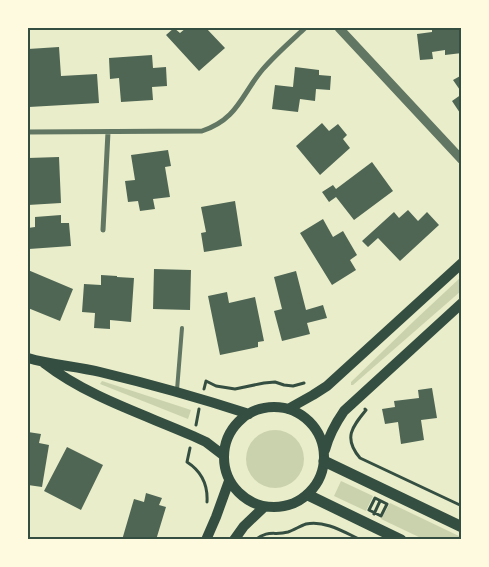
<svg xmlns="http://www.w3.org/2000/svg" width="489" height="567" font-family="Inter,sans-serif">
	<rect width="100%" height="100%" fill="#e9edc9"/>
	<path fill="#cad2ad" d="M461 277V291L353 385H351V382L415 320Z
		M102 381 191 410 188 419 100 384Z
		M246 459a29 29 0 1 1 58 0a29 29 0 1 1-58 0Z
		M341 481 373 496 366 511 334 496Z
		M390 503 461 537V539H423L381 519Z"/>
	<path fill="#4f6655" d="M174 28 180 33 186 28H206L225 48 199 71 166 35Z
		M432 28H462V53L445 55V50L432 52 433 59 420 60 417 34 432 32Z
		M59 47 61 76 97 74 99 103 29 107 28 83V49Z
		M152 55 153 68 166 67 167 86 152 87 153 100 121 102 119 78 110 79 109 58Z
		M295 67 319 70V75L331 76 330 90 316 89 315 101 300 99 298 112 272 109 275 85 293 87Z
		M462 75V93L453 80Z
		M462 94V116L452 101Z
		M322 123 329 131 338 124 347 135 343 139 350 148 320 175 296 146Z
		M168 150 171 166 165 167 170 197 153 199 155 209 140 211 138 201 128 202 125 181 135 180 131 155Z
		M59 157 61 203 28 205V158Z
		M372 162 393 191 354 220 336 197 329 202 322 192 333 185 336 189Z
		M235 201 242 246 204 252 201 233 206 232 201 207Z
		M408 210 418 221 427 212 439 225 400 261 378 238 368 247 362 241 394 212 399 218Z
		M61 215V223H69L71 246 29 249 28 228 35 227V217Z
		M323 219 333 237 343 231 357 255 350 260 356 270 332 285 300 233Z
		M154 269 191 270 190 310 153 309Z
		M28 270 73 289 60 321 28 308Z
		M296 271 306 310 323 305 327 318 307 323 310 334 282 341 274 311 282 309 274 277Z
		M101 275 117 276V277L134 278 131 322 110 320V329L94 328 95 313 82 312 84 284 101 285Z
		M227 292 229 303 255 297 264 341 258 342V347L220 355 208 296Z
		M432 388 437 418 421 420 424 440 401 444 398 422 385 424 382 409 395 407 394 401 419 398 418 390Z
		M28 432 41 434 39 443 49 445 42 487 28 485Z
		M67 447 103 465 81 510 44 491Z
		M146 493 162 498 159 505 166 507 156 540H122L134 499 144 502Z"/>
	<g fill="none" stroke-linecap="round" stroke-linejoin="round">
		<path stroke="#344e41" stroke-width="3" d="M204 389 206 381 216 386 235 389 264 383 275 382 284 385 293 386 304 383
			M365 409 366 410C352 427 343 438 360 458L462 506
			M196 425 199 409
			M190 448 187 462C201 471 208 485 207 502
			M375 498 387 504 381 516 369 510Z
			M374 514 380 501
			M255 540C269 529 274 536 288 532 294 530 300 526 306 524 325 520 344 532 361 540"/>
		<path stroke="#617663" stroke-width="4" d="M177 390 182 328"/>
		<path stroke="#617663" stroke-width="5" d="M28 132 202 131C238 119 241 95 263 69 276 54 291 41 305 28
			M103 230 108 132"/>
		<path stroke="#617663" stroke-width="9" d="M339 28 462 160"/>
		<path stroke="#344e41" stroke-width="10" d="M28 358C51 365 76 366 100 372 150 384 200 398 249 414
			M44 363C88 397 143 414 193 436L206 442 223 455
			M224 457a50 50 0 1 1 100 0a50 50 0 1 1-100 0Z
			M288 409 313 395 327 386 462 263
			M325 450C329 435 335 424 344 411L462 303
			M206 540 216 517 229 481
			M234 540 244 526 264 507"/>
		<path stroke="#344e41" stroke-width="11" d="M324 461 462 527
			M308 495 401 540"/>
	</g>
	<rect width="489" height="567" fill="none" stroke="#fefae0" stroke-width="58"/>
	<rect x="29" y="29" width="431" height="509" fill="none" stroke="#344e41" stroke-width="2"/>
</svg>
